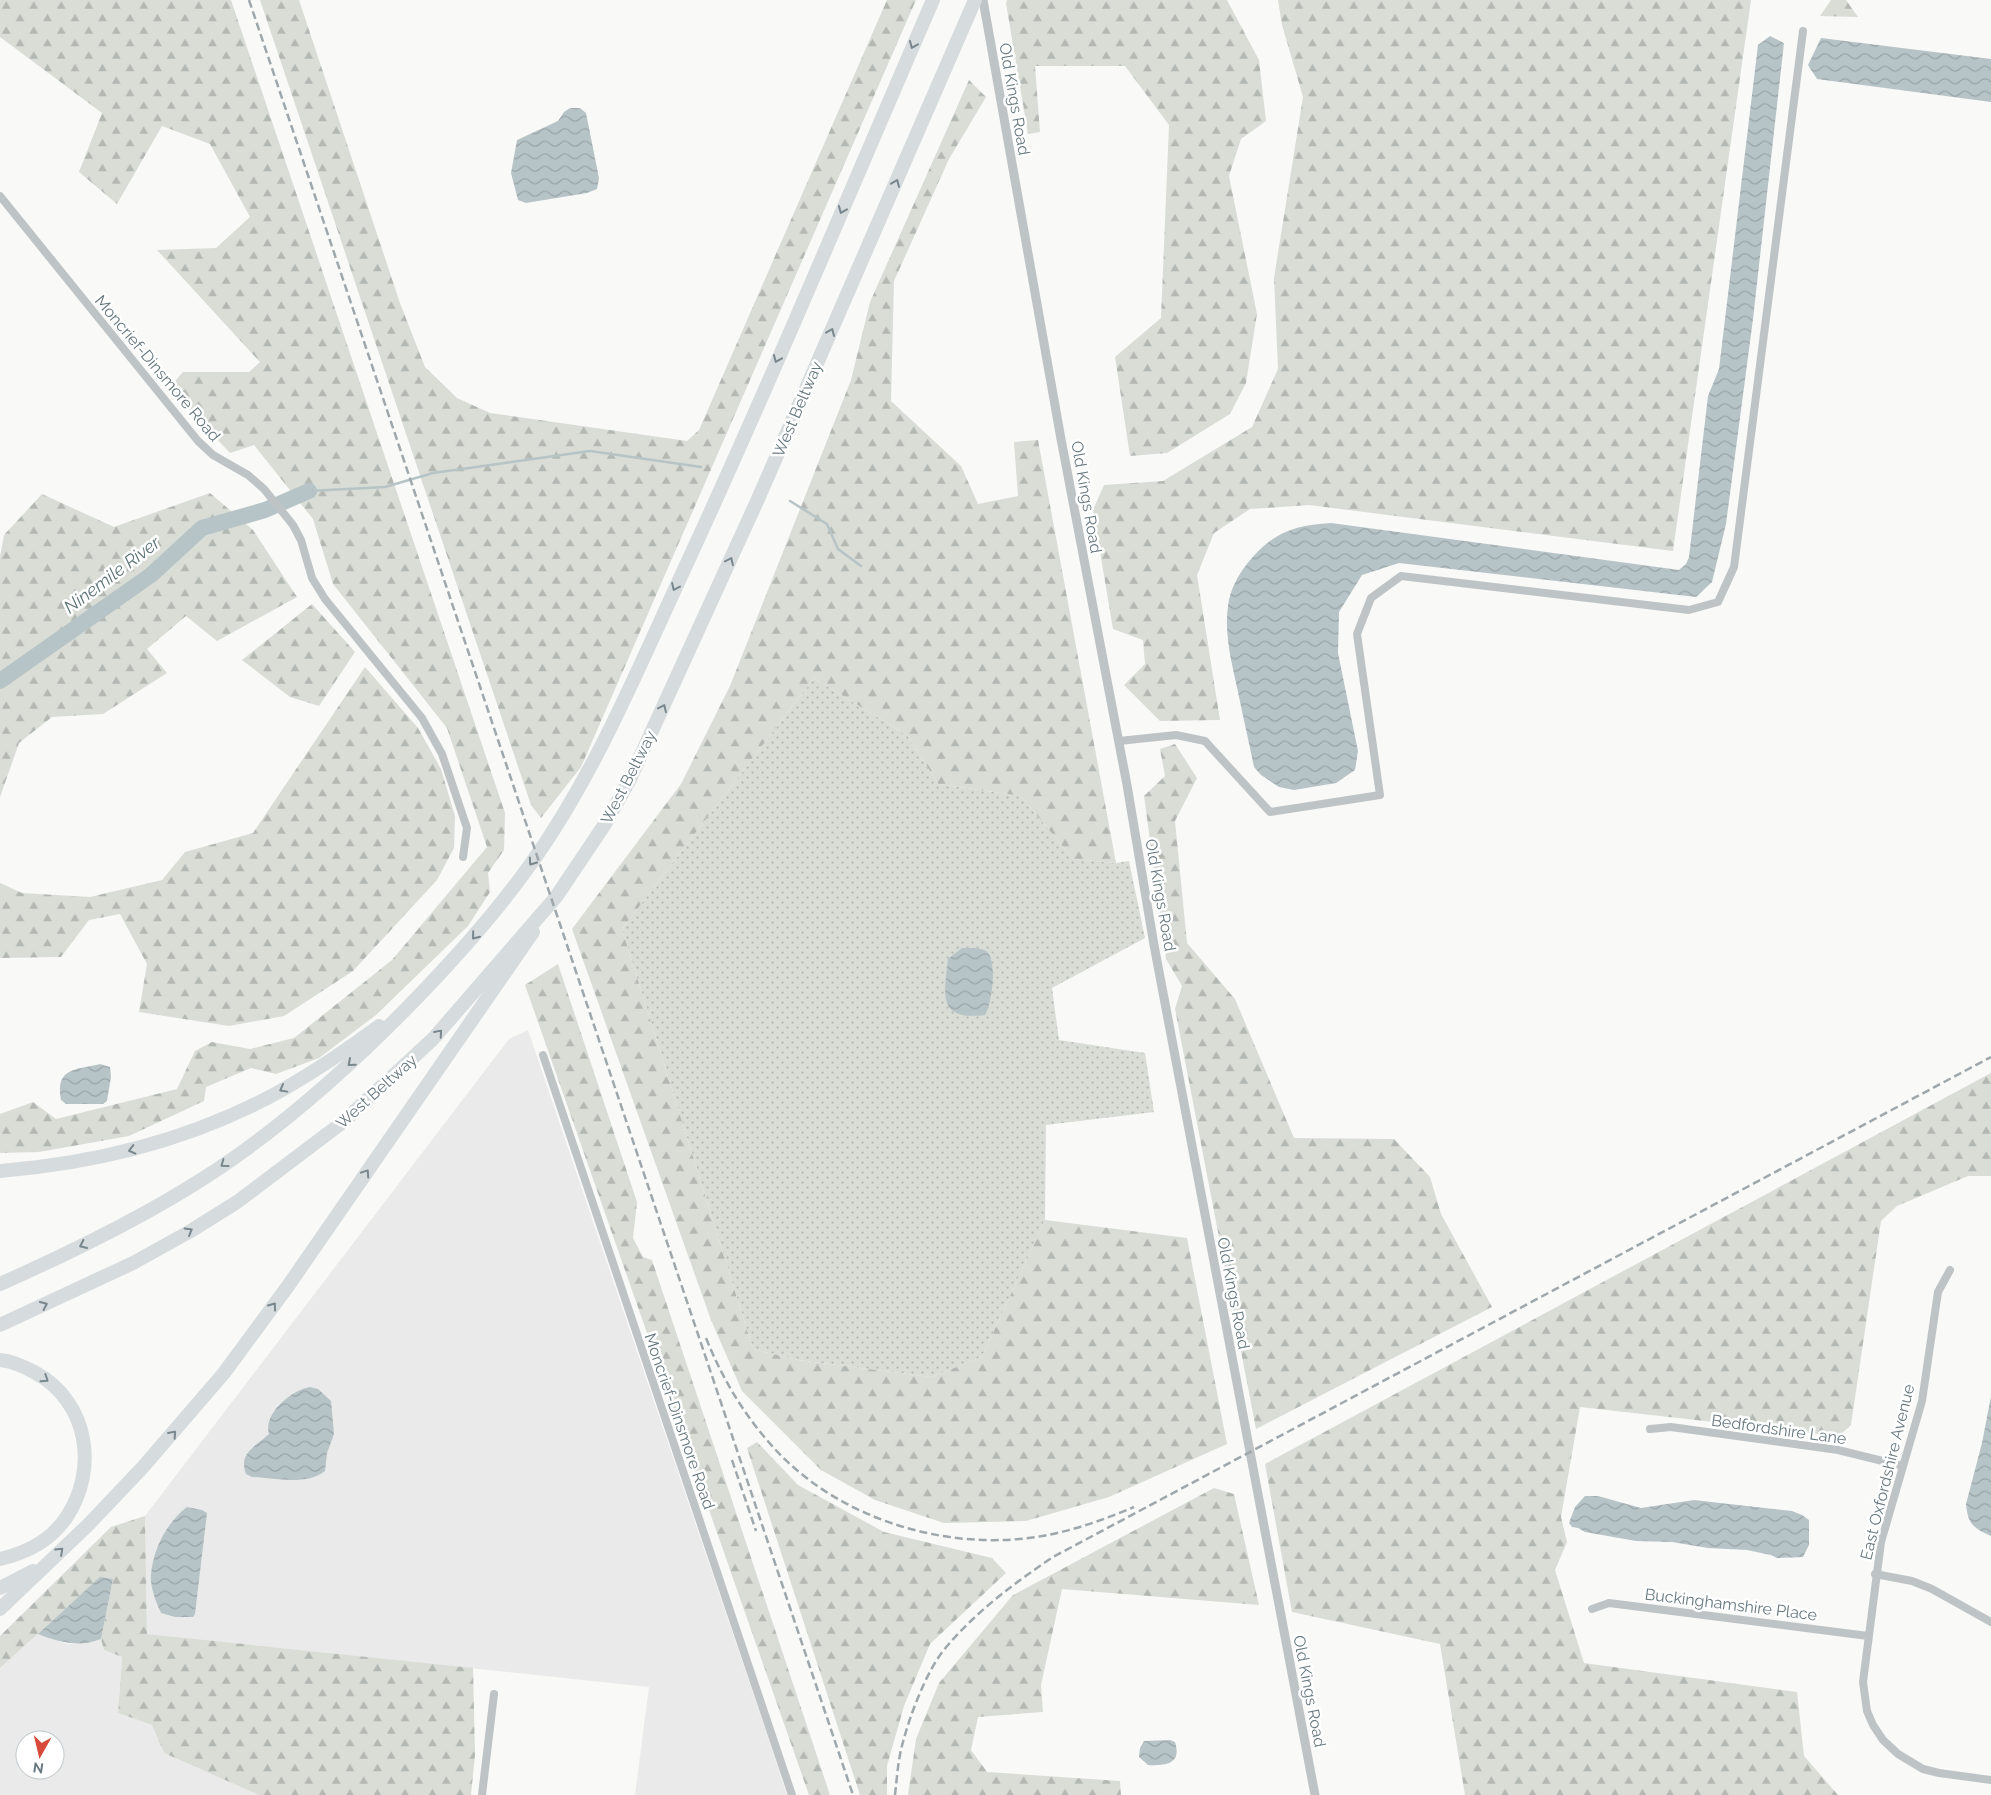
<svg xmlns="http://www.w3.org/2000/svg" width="1991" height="1795" font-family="Raleway,sans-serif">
	<defs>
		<pattern id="grass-dots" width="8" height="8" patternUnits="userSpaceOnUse" patternTransform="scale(1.25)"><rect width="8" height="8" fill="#d9ddd6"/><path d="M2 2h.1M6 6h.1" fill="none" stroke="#b4b8b3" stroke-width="1.8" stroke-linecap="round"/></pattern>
		<pattern id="forest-firs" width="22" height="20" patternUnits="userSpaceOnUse" patternTransform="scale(1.25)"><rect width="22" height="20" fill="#d9ddd6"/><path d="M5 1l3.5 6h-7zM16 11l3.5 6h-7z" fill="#b4b8b3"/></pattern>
		<pattern id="water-waves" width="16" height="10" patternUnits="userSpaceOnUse" patternTransform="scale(1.25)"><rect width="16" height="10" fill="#b7c4c7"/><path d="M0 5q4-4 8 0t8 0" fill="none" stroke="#99a4a7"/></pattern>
	</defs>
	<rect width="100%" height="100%" fill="#f9f9f7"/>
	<path fill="#eaeaea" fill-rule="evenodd" d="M528 1030 755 1699 787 1795H635L649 1687 147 1634 145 1516 509 1039Z
		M38 1634 68 1644 93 1642 101 1639 104 1650 122 1657 118 1713 152 1725 164 1753 259 1795H0V1668ZM25 1740H55V1770H25Z"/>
	<path fill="url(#grass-dots)" d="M814 678 908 736 938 784 1021 796 1073 859 1116 863 1129 861 1145 938 1052 988 1059 1040 1145 1053 1154 1112 1046 1125 1045 1220 982 1357 931 1377 798 1360 753 1349 622 929Z"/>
	<path fill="url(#forest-firs)" d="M0 0H231L505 813 504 850 488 873 490 892 468 926 376 1015 319 1058 276 1074 251 1068 206 1087 204 1101 129 1136 39 1152 0 1153V1114L33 1102 56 1119 177 1089 195 1051 212 1042 250 1049 294 1038 392 960 487 847 447 728 333 584 313 519 254 445 230 453 169 388 183 372H249L260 362 157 250 216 248 250 217 210 144 162 126 117 204 79 172 102 113 0 37Z
		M260 0H299L400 303 425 367 457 398 490 413 687 441 699 430 887 0H916L581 767 541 818 531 805Z
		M1007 0H1227L1259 60 1266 121 1241 139 1229 176 1257 314 1246 383 1230 414 1167 453 1130 456 1115 357 1161 318 1169 125 1125 66H1035L1040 132 1028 134 1006 3Z
		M1278 0H1751L1673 551 1309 505 1250 509 1214 533 1197 575 1220 720 1160 721 1124 685 1145 664 1143 640 1113 629 1093 510 1104 485 1163 481 1252 427 1278 369 1274 278 1303 97 1282 25Z
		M1831 0H1846L1858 17 1820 16Z
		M969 80 986 97 949 159 894 281 891 401 961 466 978 504 1018 496 1014 442 1038 440 1116 863 1073 859 1021 796 938 784 908 736 814 678 622 929 753 1349 798 1360 931 1377 982 1357 1045 1220 1187 1238 1227 1444 1109 1497 1026 1521 944 1523 875 1500 821 1470 742 1391 711 1320 572 929 681 784 730 686 851 380 870 302Z
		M210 493 253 530 297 597 217 641 186 616 147 649 167 673 103 714 52 717 19 743 0 797V557L4 535 42 494 114 527Z
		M312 604 355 652 319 706 290 697 242 660Z
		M365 667 418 728 441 769 455 816 454 848 437 880 353 971 284 1016 229 1026 139 1012 147 964 120 914 89 920 61 957 0 958V883L22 893 90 897 162 880 185 852 253 833Z
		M1175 744 1197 778 1175 821 1187 943 1235 999 1294 1138 1394 1139 1430 1177 1441 1214 1492 1307 1256 1429 1175 1009 1182 986 1166 959 1144 796 1165 776 1160 749Z
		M558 964 637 1202 633 1238 643 1257 652 1260 830 1795H809L525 985Z
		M1991 1073V1176H1968L1897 1206 1881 1221 1851 1425 1839 1436 1580 1407 1561 1517 1567 1542 1555 1570 1584 1663 1797 1692 1804 1756 1838 1795H1465L1440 1644 1292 1612 1265 1464Z
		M757 1442 798 1485 884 1532 992 1558 1006 1573 930 1644 904 1706 887 1766V1795H860L747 1448Z
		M1214 1488 1234 1494 1259 1605 1062 1589 1041 1685 1043 1712 978 1717 971 1750 987 1772 1120 1781 1121 1795H908L916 1739 939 1683 1013 1595Z
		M145 1516 147 1634 473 1668 475 1755 471 1795H259L164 1753 152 1725 118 1713 122 1657 104 1650 101 1639 113 1579 100 1578 0 1668V1636L111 1527Z"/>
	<path fill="url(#water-waves)" d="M1770 36 1784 43 1753 319 1726 524 1712 582 1696 597 1399 563 1362 575 1339 612 1338 653 1358 751 1355 770 1336 783 1294 790 1279 787 1261 775 1254 767C1249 742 1243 717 1238 692 1232 664 1224 635 1228 606 1230 588 1240 572 1251 559 1274 532 1296 525 1331 523L1679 570 1686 564 1689 557 1708 396 1719 369 1758 45Z
		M1821 38 1991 59V102L1817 79 1808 65Z
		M570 108H580L586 113 599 178 597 189 587 193 526 203 518 200 511 173 517 140 558 121 564 112Z
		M962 948C969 948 980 947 986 951 998 959 992 1004 985 1015 937 1021 944 995 948 959Z
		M100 1064 110 1067 111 1077 107 1101 103 1104H66L61 1100C55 1068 75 1070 100 1064Z
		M310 1387 318 1389 331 1401 334 1434 327 1453 325 1471C306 1486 274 1478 252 1477L246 1474C238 1453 255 1447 269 1434 263 1414 291 1390 310 1387Z
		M1991 1396V1536C1973 1528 1968 1524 1966 1504L1982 1443Z
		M1585 1496H1598L1641 1508 1694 1500 1792 1511 1802 1515 1809 1520V1545L1803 1557 1777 1558 1771 1555 1747 1550 1708 1548 1672 1542 1636 1541 1585 1532 1578 1528 1572 1527 1569 1523 1575 1507Z
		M187 1507 202 1510 207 1513 195 1614 193 1617H175L161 1613C156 1602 150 1587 151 1575 153 1549 167 1522 187 1507Z
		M100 1577 113 1579 101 1639C79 1648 59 1642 38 1634Z
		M1170 1740 1175 1742C1182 1764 1166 1766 1148 1765L1139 1757 1140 1748 1144 1741Z"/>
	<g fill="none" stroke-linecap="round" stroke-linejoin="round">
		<path stroke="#b7c4c7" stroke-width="2.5" d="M309 491 385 487 433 473 590 451 701 467
			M790 501 827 524 838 549 861 566"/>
		<path stroke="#b7c4c7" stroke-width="16" d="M0 681 151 575 202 528 265 510 309 491"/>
		<path stroke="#bec4c6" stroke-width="8" d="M0 196 198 441 213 455 248 475 264 489 293 525 301 540 312 578 325 599 422 718 442 754 467 828 463 857
			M1119 741 1176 735 1205 741 1270 812 1380 795 1357 634 1371 598 1401 576 1689 610 1718 602 1734 567 1803 31
			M543 1055 792 1795
			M1950 1270 1938 1292 1922 1401 1881 1542 1863 1682 1867 1711 1873 1725 1883 1740 1898 1754 1923 1769 1939 1773 1991 1780
			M1650 1429 1671 1427 1838 1450 1903 1466
			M1875 1574 1912 1581 1932 1589 1991 1622
			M1592 1609 1609 1603 1868 1636
			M482 1795 494 1694"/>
		<path stroke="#bec4c6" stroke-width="9" d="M983 0 1061 439 1127 785 1154 945 1315 1795"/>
		<path stroke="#d6dbdd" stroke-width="14" d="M0 1171C99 1163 197 1138 284 1089 317 1070 348 1049 379 1026
			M0 1284C70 1253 140 1219 204 1178 279 1130 345 1071 406 1009 451 963 493 917 530 865 594 776 636 673 682 574 770 384 850 191 933 0
			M0 1325 133 1263 189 1232 237 1202 343 1122 433 1039 556 897 605 824 630 779 758 499 975 0
			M0 1360C12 1361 25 1367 36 1373 88 1402 99 1469 66 1518 51 1540 26 1553 0 1559
			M0 1588 33 1571
			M0 1609 88 1525 143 1467 224 1373 288 1286 533 932"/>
		<path stroke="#9ea7ab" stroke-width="2.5" stroke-dasharray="8 4" stroke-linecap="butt" d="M249 0 853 1795
			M706 1338C722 1378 744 1415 773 1447 837 1518 943 1551 1036 1537 1070 1532 1103 1520 1134 1507
			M732 1460 756 1531
			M895 1795C897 1778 898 1759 903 1742 910 1715 926 1673 943 1651 974 1613 1013 1584 1053 1557L1991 1057"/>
	</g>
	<defs><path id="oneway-chevron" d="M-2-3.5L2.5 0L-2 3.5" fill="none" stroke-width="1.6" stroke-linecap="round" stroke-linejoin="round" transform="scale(1.25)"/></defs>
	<g stroke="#77878d">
		<use href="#oneway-chevron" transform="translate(913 45) rotate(113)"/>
		<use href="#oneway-chevron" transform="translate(896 183) rotate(-67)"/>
		<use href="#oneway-chevron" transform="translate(842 210) rotate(113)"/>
		<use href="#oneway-chevron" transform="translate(831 332) rotate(-67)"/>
		<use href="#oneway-chevron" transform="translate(777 359) rotate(113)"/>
		<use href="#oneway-chevron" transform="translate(730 561) rotate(-65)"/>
		<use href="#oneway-chevron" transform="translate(675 587) rotate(115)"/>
		<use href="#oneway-chevron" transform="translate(663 708) rotate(-65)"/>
		<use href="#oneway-chevron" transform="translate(532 862) rotate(125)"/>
		<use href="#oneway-chevron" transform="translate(475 936) rotate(129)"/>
		<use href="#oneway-chevron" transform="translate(439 1033) rotate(-49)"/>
		<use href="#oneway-chevron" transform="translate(351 1063) rotate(139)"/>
		<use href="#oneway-chevron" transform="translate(283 1089) rotate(151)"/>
		<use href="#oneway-chevron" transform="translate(132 1150) rotate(166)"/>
		<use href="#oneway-chevron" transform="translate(224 1164) rotate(144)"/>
		<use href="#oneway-chevron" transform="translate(366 1173) rotate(-56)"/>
		<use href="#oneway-chevron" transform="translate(189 1231) rotate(-30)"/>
		<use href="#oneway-chevron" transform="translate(83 1245) rotate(155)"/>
		<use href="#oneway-chevron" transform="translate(44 1305) rotate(-25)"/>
		<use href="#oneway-chevron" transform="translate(273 1306) rotate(-54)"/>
		<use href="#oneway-chevron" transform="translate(45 1379) rotate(34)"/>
		<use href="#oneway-chevron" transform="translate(173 1434) rotate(-49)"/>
		<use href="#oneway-chevron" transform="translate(60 1551) rotate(-43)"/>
	</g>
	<g text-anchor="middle" stroke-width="5" stroke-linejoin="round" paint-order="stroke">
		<g font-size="16" fill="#66787f" stroke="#fff">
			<text transform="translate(1015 99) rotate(80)" y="6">Old Kings Road</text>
			<text transform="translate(158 368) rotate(50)" y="6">Moncrief-Dinsmore Road</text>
			<text transform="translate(797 409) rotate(-67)" y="6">West Beltway</text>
			<text transform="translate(1087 497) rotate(80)" y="6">Old Kings Road</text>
			<text transform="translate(628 777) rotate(-63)" y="6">West Beltway</text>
			<text transform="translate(1161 895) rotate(80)" y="6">Old Kings Road</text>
			<text transform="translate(376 1091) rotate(-42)" y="6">West Beltway</text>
			<text transform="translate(1234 1293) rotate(79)" y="6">Old Kings Road</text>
			<text transform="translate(680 1421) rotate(71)" y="6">Moncrief-Dinsmore Road</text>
			<text transform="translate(1779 1429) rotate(8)" y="6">Bedfordshire Lane</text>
			<text transform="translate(1887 1472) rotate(-76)" y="6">East Oxfordshire Avenue</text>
			<text transform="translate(1731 1604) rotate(7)" y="6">Buckinghamshire Place</text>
			<text transform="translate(1310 1691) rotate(79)" y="6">Old Kings Road</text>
		</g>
		<g font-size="18" font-style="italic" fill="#607679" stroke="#fff">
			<text transform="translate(112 575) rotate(-37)" y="6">Ninemile River</text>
		</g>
	</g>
	<g transform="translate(40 1755) rotate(188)"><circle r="24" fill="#ffffff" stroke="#c2c9cc"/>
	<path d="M0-4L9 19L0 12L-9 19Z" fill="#d74a39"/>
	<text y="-8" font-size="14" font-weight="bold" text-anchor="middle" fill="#66787f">N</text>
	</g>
</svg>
